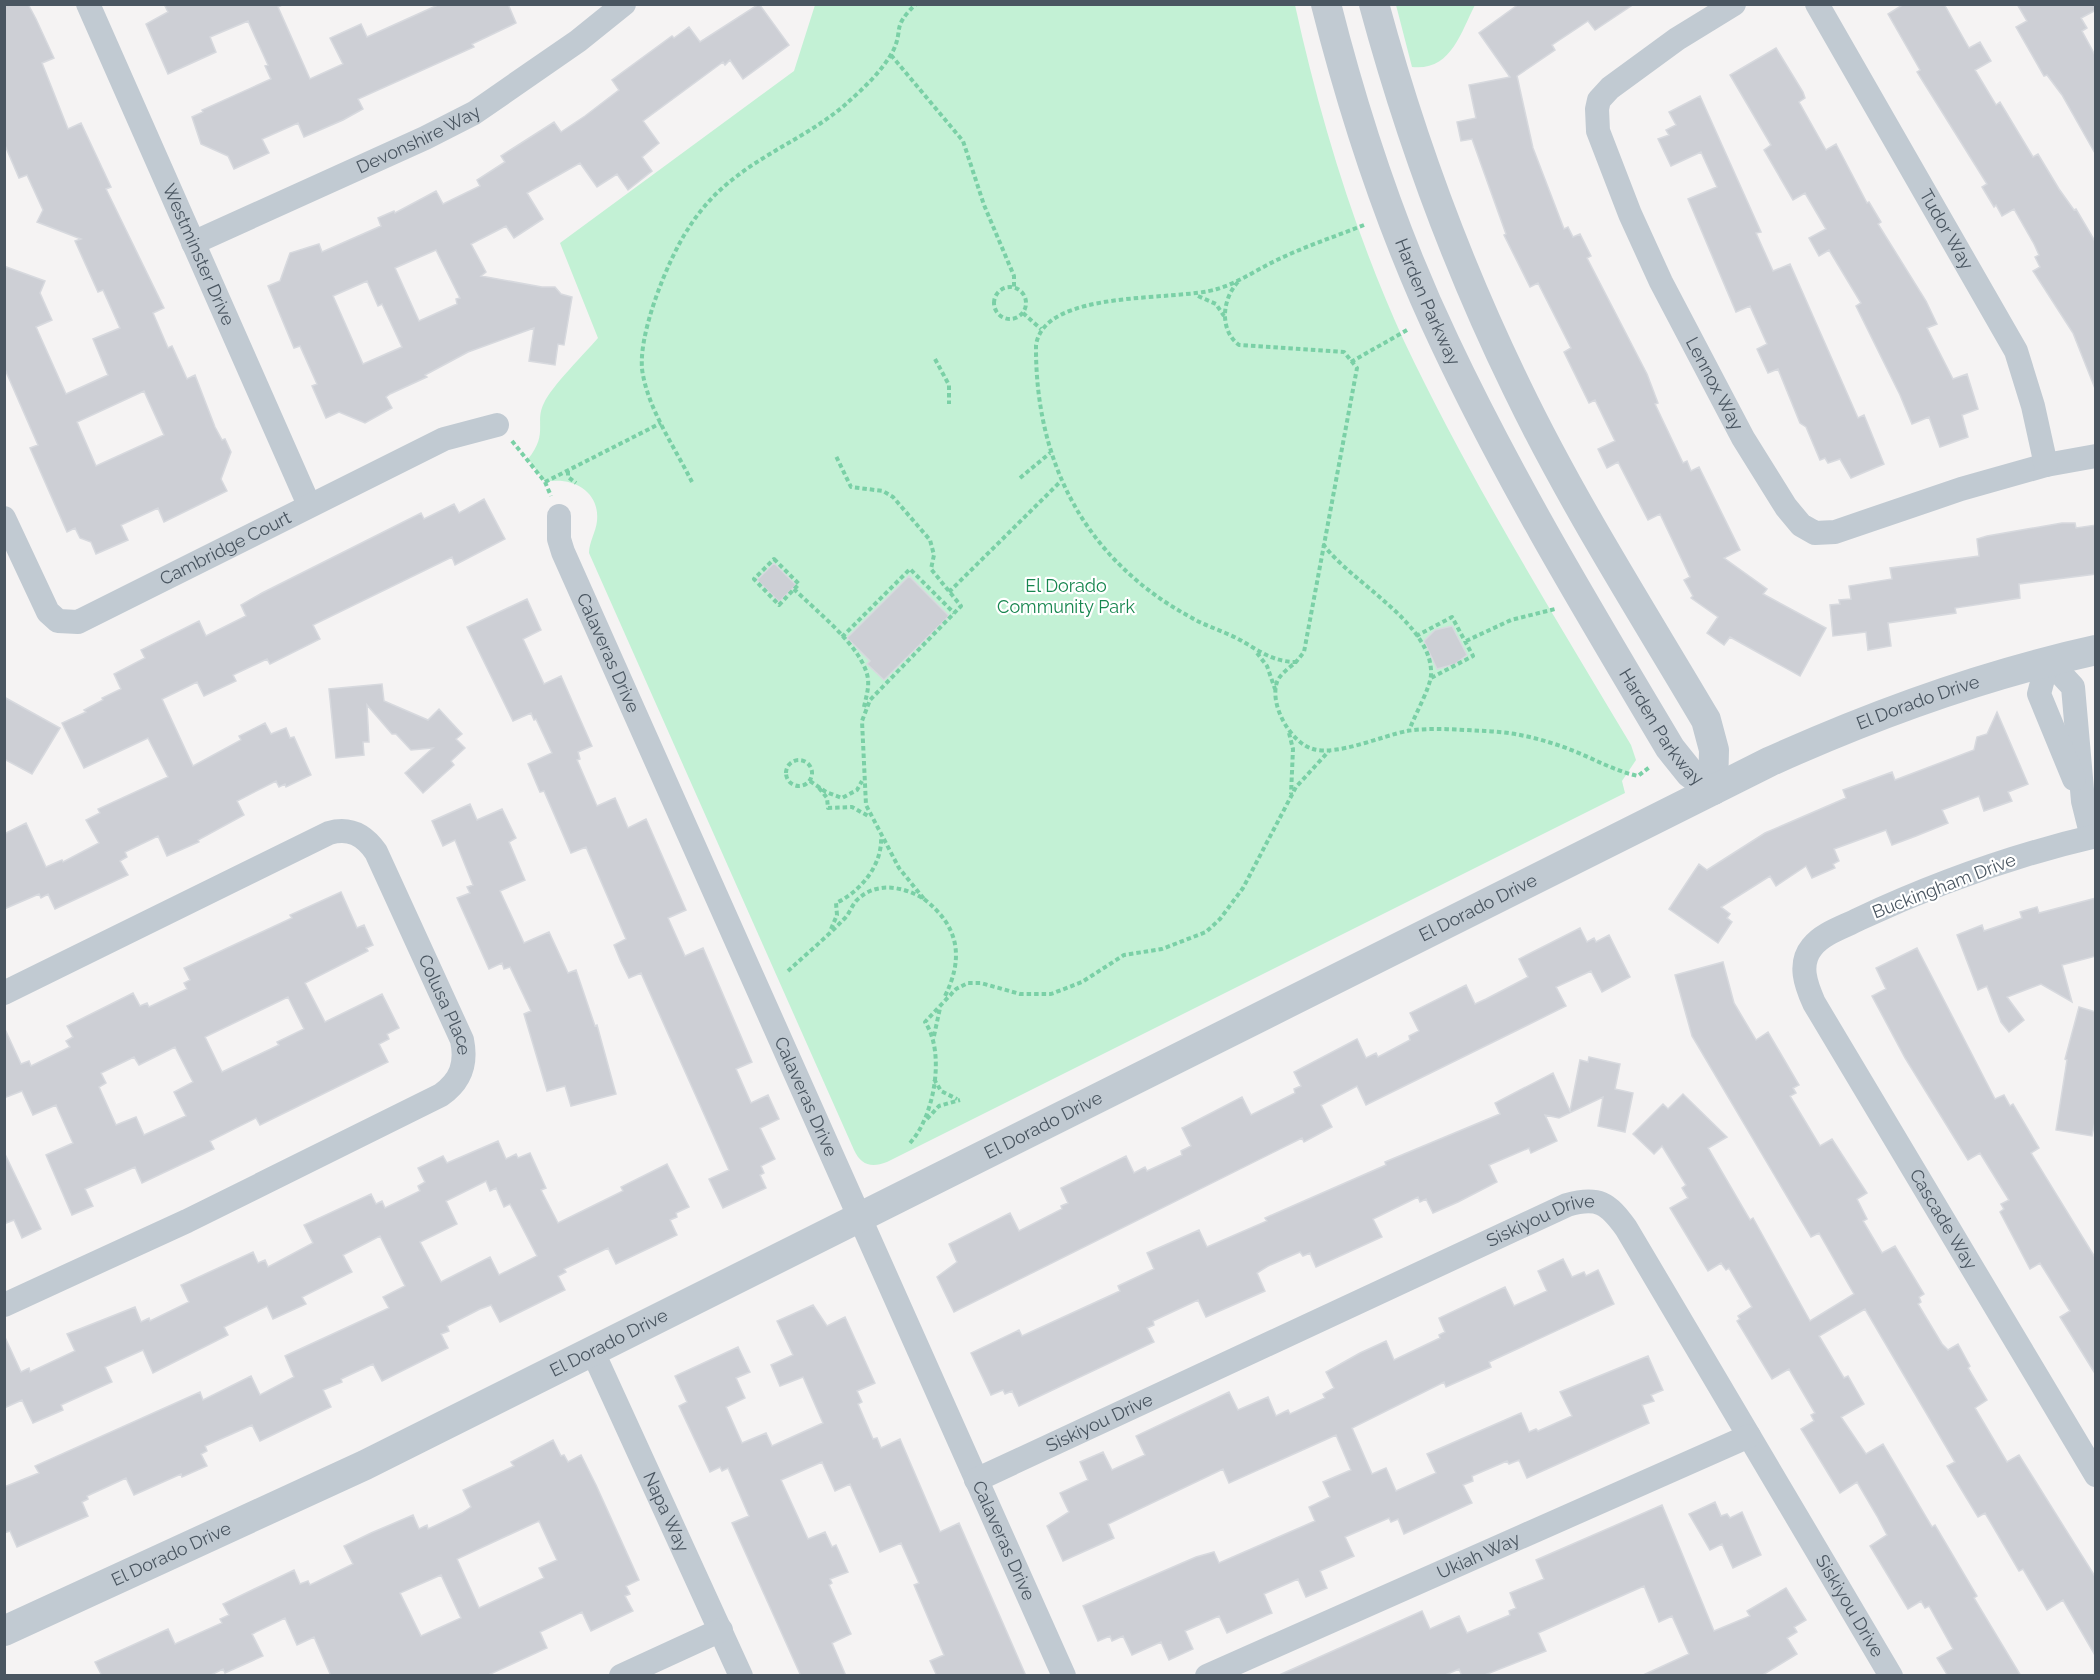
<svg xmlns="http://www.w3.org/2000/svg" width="2100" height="1680" font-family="Raleway,sans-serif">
	<rect width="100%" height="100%" fill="#f5f3f3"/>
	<path fill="#c3f1d5" d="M815 5H1295C1320 119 1355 234 1404 341 1470 480 1552 612 1631 745L1636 760 1622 781 1625 793 887 1162C871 1168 861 1165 854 1150L589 553C589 542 596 532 597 521 600 490 571 476 545 482L528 459C549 433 534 423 544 403 551 387 585 353 598 338L560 243 794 71Z
		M1396 5V4L1475 5C1460 34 1451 71 1412 67Z"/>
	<path fill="#cdcfd5" stroke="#d7d9de" stroke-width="1.5" fill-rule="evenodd" d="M4 4H28L36 19 54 58 42 63 68 129 81 123 111 187 106 189 164 308 153 313 168 348 172 346 187 379 195 375 215 427 222 440 225 439 231 452 221 479 227 491 164 522 158 508 121 525 128 540 96 554 91 542 80 538 75 528 67 532 30 448 38 445 4 367V266L45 281 40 293 52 320 36 327 66 394 108 375 93 339 120 328 103 290 98 292 75 241 81 239 37 222 43 210 27 175 19 178 4 143ZM144 391 164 435 96 466 77 422Z
		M164 4H284L278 7 310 79 343 64 330 38 361 24 367 37 440 4H508L516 23 472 44 474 47 358 99 363 109 343 120 304 137 298 123 262 139 269 153 234 169 228 156 201 144 192 117 203 112 202 110 271 79 265 66 268 65 248 21 210 37 216 52 168 74 146 24 168 12Z
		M759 4 789 45 743 79 730 60 725 65 723 62 643 121 659 143 642 157 652 171 628 190 617 174 597 187 580 163 527 193 543 219 514 238 506 226 471 244 486 272 481 276 542 287H555L561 294 572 297 564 345 558 344 555 365 529 361 534 328 468 352 425 375 427 377 390 394 386 397 392 408 365 423 339 412 326 418 312 386 317 384 300 346 294 348 268 286 280 281 290 253 319 244 322 252 381 226 378 218 394 211 395 213 436 191 443 204 480 186 477 180 505 162 501 156 554 122 561 132 585 116 619 90 612 80 672 36 674 38 689 27 700 42ZM436 250 460 298 456 299 457 304 419 321 395 268ZM367 281 378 306 382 304 402 347 363 364 333 296Z
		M1519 4H1634L1595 30 1588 21 1552 45 1555 50 1517 76 1533 148 1564 229 1568 227 1573 237 1580 234 1591 256 1587 258 1647 374 1658 403 1655 404 1683 463 1687 461 1691 471 1699 467 1740 550 1724 558 1767 589 1763 594 1826 628 1800 676 1730 637 1724 645 1707 633 1718 617 1691 598 1693 596 1684 580 1690 577 1660 514 1648 520 1618 462 1607 468 1598 449 1615 441 1595 400 1589 403 1564 352 1571 348 1538 283 1530 287 1504 235 1506 234 1472 139 1461 141 1457 122 1476 118 1469 85 1510 77 1479 33Z
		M1904 4H1944L1969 48 1980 42 1991 61 1975 70 1996 105 2000 102 2033 157 2038 154 2059 189 2074 210 2076 209 2096 243V391L2073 333 2033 271 2040 267 2035 257 2039 255 2034 244 2014 209 2002 216 1996 205 1994 207 1982 187 1987 184 1917 72 1920 70 1888 14Z
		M2017 4H2096V10L2081 18 2087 28 2082 31 2096 57V155L2062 95 2047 75 2044 76 2016 27 2027 21Z
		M1776 48 1803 92 1805 98 1799 102 1826 150 1836 144 1867 203 1869 202 1881 222 1878 224 1926 301 1937 324 1927 328 1953 379 1967 374 1978 409 1962 415 1968 437 1940 447 1929 417 1912 424 1900 395 1856 306 1861 303 1829 250 1819 256 1809 238 1826 229 1805 193 1793 200 1764 150 1771 145 1730 75Z
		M1700 96 1761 232 1756 233 1773 271 1790 264 1858 418 1864 415 1884 464 1851 478 1840 459 1828 463 1825 458 1820 460 1806 427 1800 423 1778 369 1768 373 1757 349 1767 344 1750 306 1736 312 1688 199 1717 187 1701 152 1671 166 1658 139 1669 135 1666 130 1676 125 1669 112Z
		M484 499 505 539 455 565 452 557 313 625 320 639 270 664 267 659 233 675 236 681 204 696 197 682 162 699 193 766 241 740 239 736 265 723 271 734 286 728 290 738 294 737 311 775 286 787 285 784 279 787 276 781 237 801 244 815 198 840 199 842 167 856 158 836 125 852 127 857 120 861 128 875 55 909 48 894 41 898 39 894 4 909V834L26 823 46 867 62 860 63 862 99 843 86 820 100 813 98 809 168 777 148 738 84 768 62 723 86 712 84 710 103 700 102 698 121 689 114 674 145 658 141 650 199 621 206 636 246 616 241 605 262 593 421 513 424 519 454 504 459 513Z
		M2062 523H2075L2076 528 2096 525V574L2019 584 2020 598 1955 608 1956 613 1888 623 1891 646 1868 650 1866 632 1833 636 1830 605 1840 604 1839 600 1851 599 1849 586 1892 579 1890 568 1979 556 1977 539 1987 536Z
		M774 563 796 585 779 602 757 580Z
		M909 576 949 616 884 680 867 664 870 661 847 638Z
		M527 599 541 630 523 639 544 684 561 676 592 746 578 752 580 759 577 760 597 806 615 798 628 828 646 819 686 910 668 918 685 956 703 948 752 1062 736 1069 751 1103 768 1095 779 1119 760 1128 775 1159 761 1166 764 1173 760 1175 766 1188 723 1208 709 1179 729 1170 641 973 629 978 621 962 614 945 626 939 586 847 571 853 544 791 540 792 528 764 552 753 536 719 534 720 531 713 513 721 467 627Z
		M1452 626 1467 655 1455 664 1437 669 1424 641 1435 630Z
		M382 684 384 701 428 720 439 709 462 734 456 739 465 748 451 761 454 765 423 793 405 773 433 748 411 750 396 734H392L367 705 369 742H363L364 755 336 758 329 689Z
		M4 697 60 728 32 774 4 759Z
		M1997 712 2028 784 2008 792 2012 801 1984 811 1979 796 1942 810 1948 823 1916 836 1892 845 1886 830 1834 849 1839 861 1833 864 1835 868 1812 878 1806 866 1776 886 1770 876 1721 907 1730 914 1727 918 1732 922 1718 943 1669 909 1699 864 1707 870 1765 833 1846 798 1843 790 1892 772 1895 780 1974 750 1977 737 1987 734Z
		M470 804 477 820 502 809 516 838 509 842 525 880 500 891 524 943 549 932 568 973 576 970 595 1026 597 1025 616 1094 571 1106 565 1086 547 1091 524 1014 531 1011 510 967 504 969 502 963 489 969 457 898 470 893 467 887 473 885 455 840 443 846 432 821Z
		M341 892 357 928 364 925 373 945 366 948 368 951 305 983 325 1022 382 994 399 1028 387 1034 389 1039 379 1044 388 1062 260 1125 256 1118 210 1141 214 1149 142 1183 135 1167 85 1189 93 1206 72 1215 46 1155 73 1143 56 1105 33 1115 22 1091 4 1098V1027L21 1064 29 1061 31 1066 70 1047 66 1041 73 1037 67 1026 133 993 140 1006 147 1003 149 1007 187 989 184 983 190 980 184 968 292 918 290 915ZM288 997 304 1029 277 1042 279 1045 222 1072 205 1037ZM175 1047 193 1082 174 1092 186 1116 144 1135 136 1117 116 1125 99 1087 106 1083 101 1073 134 1057 139 1065Z
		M2096 898V956L2062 965 2072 1002 2041 984 2007 997 2024 1020 2009 1032 2001 1022 1987 986 1978 990 1957 935 1982 925 1984 931 2022 918 2020 912 2037 907 2039 913Z
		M1580 928 1587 942 1594 938 1596 942 1609 935 1630 977 1602 992 1591 971 1556 987 1566 1006 1366 1105 1357 1086 1321 1105 1332 1127 1304 1142 1302 1138 954 1312 937 1277 957 1262 949 1244 1010 1213 1019 1231 1062 1209 1061 1206 1068 1203 1061 1188 1126 1156 1134 1173 1145 1167 1147 1171 1182 1155 1181 1151 1191 1146 1182 1128 1242 1097 1251 1115 1295 1093 1294 1089 1301 1086 1294 1072 1357 1039 1366 1058 1376 1053 1378 1057 1410 1040 1409 1036 1419 1031 1410 1013 1466 985 1475 1004 1486 999 1528 977 1519 959Z
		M1917 948 1995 1099 2004 1095 2010 1106 2013 1104 2039 1148 2031 1153 2096 1259V1375L2060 1317 2070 1311 2040 1263 2030 1269 2000 1212 2004 1209 2001 1204 2009 1200 1980 1153 1968 1160 1905 1058 1872 996 1886 989 1876 968Z
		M1723 962 1734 1003 1756 1040 1768 1032 1799 1085 1793 1088 1796 1093 1790 1096 1820 1146 1832 1139 1867 1193 1857 1199 1867 1219 1863 1221 1882 1253 1895 1246 1924 1294 1919 1297 1921 1302 1918 1304 1942 1344 1948 1350 1958 1344 1970 1366 1968 1368 1987 1400 1975 1408 2007 1462 2019 1455 2096 1578V1657L2063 1600 2047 1610 2023 1569 2019 1571 1985 1513 1978 1517 1947 1466 1955 1462 1865 1309 1819 1336 1844 1378 1848 1376 1864 1404 1841 1417 1866 1454 1883 1444 1932 1527 1935 1525 1977 1596 1974 1598 2021 1676H1948L1937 1658 1953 1649 1929 1606 1925 1608 1921 1601 1908 1609 1870 1546 1887 1535 1877 1516 1857 1482 1840 1493 1801 1429 1814 1421 1811 1415 1815 1413 1789 1369 1772 1379 1737 1321 1740 1319 1738 1316 1752 1307 1729 1268 1726 1270 1721 1263 1708 1271 1670 1208 1688 1198 1682 1188 1686 1185 1662 1146 1654 1154 1633 1134 1663 1104 1668 1109 1683 1094 1727 1137 1708 1148 1750 1220 1753 1218 1810 1321 1854 1294 1819 1233 1811 1237 1692 1036 1675 975Z
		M2079 1007 2096 1012V1117L2092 1136 2056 1130 2067 1060 2065 1059Z
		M1589 1057 1620 1064 1615 1089 1633 1093 1625 1132 1598 1126 1603 1097 1559 1118 1545 1115 1557 1141 1531 1153 1529 1148 1489 1165 1497 1182 1458 1202 1433 1213 1426 1199 1420 1202 1418 1197 1373 1219 1382 1237 1316 1267 1310 1253 1303 1256 1300 1252 1268 1266 1257 1273 1265 1291 1206 1317 1198 1300 1153 1321 1154 1325 1147 1328 1154 1342 1019 1406 1012 1391 1005 1394 1003 1390 991 1395 971 1353 1019 1330 1022 1336 1120 1291 1118 1286 1154 1269 1147 1253 1199 1230 1207 1247 1267 1221 1265 1218 1386 1165 1385 1162 1500 1114 1495 1103 1553 1073 1570 1111 1580 1060 1588 1062Z
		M498 1141 506 1159 516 1154 518 1158 530 1153 546 1188 541 1190 558 1223 623 1191 621 1187 667 1164 689 1207 676 1213 677 1217 670 1220 677 1235 616 1264 608 1248 564 1269 566 1272 558 1276 565 1290 500 1322 491 1305 480 1309 447 1326 449 1331 441 1334 448 1348 382 1381 373 1364 341 1379 342 1382 323 1390 331 1407 260 1441 252 1425 205 1446 207 1451 201 1454 207 1466 182 1477 181 1474 134 1495 126 1478 87 1496 88 1499 82 1502 88 1516 17 1547 10 1531 4 1533V1487L39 1473 35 1466 200 1392 203 1400 251 1376 260 1395 294 1377 285 1356 389 1308 383 1297 405 1286 380 1236 343 1255 352 1272 302 1297 306 1304 273 1319 267 1306 224 1327 228 1335 153 1373 143 1350 105 1367 112 1382 61 1405 63 1410 33 1423 22 1400 4 1408V1335L21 1372 29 1368 30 1372 75 1351 67 1334 135 1307 141 1322 149 1318 150 1321 189 1302 181 1285 253 1252 258 1263 265 1260 268 1267 313 1243 304 1225 371 1194 376 1204 382 1201 385 1208 420 1191 418 1186 425 1182 418 1168 443 1156 447 1163ZM486 1181 490 1191 496 1188 504 1207 510 1204 537 1256 499 1275 490 1257 441 1282 420 1242 457 1224 446 1201Z
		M4 1152 41 1229 22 1238 14 1220 4 1224Z
		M1563 1259 1572 1277 1584 1272 1586 1276 1598 1270 1614 1304 1489 1362 1491 1367 1446 1387 1444 1382 1352 1428 1372 1474 1386 1468 1396 1491 1436 1473 1427 1454 1521 1413 1529 1432 1536 1429 1538 1431 1572 1416 1560 1392 1648 1356 1663 1390 1651 1395 1654 1401 1642 1405 1649 1423 1527 1478 1519 1460 1509 1464 1507 1461 1472 1476 1473 1481 1463 1485 1472 1503 1404 1534 1398 1519 1391 1522 1389 1518 1345 1537 1354 1556 1320 1571 1327 1588 1306 1597 1298 1579 1264 1594 1272 1613 1227 1633 1219 1616 1185 1631 1193 1649 1169 1660 1161 1642 1132 1655 1123 1636 1112 1641 1110 1636 1098 1641 1083 1606 1196 1557 1214 1552 1219 1563 1315 1521 1309 1507 1330 1497 1323 1482 1351 1470 1336 1435 1229 1483 1223 1469 1108 1524 1114 1538 1063 1561 1047 1526 1069 1512 1060 1493 1088 1480 1080 1462 1103 1452 1112 1470 1145 1455 1136 1436 1229 1392 1238 1410 1268 1397 1276 1416 1288 1410 1290 1414 1325 1398 1323 1394 1334 1388 1326 1372 1360 1353 1386 1341 1394 1360 1440 1338 1439 1335 1445 1332 1439 1318 1505 1287 1514 1306 1547 1291 1538 1271Z
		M813 1305 827 1326 845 1317 875 1383 857 1391 862 1402 858 1404 873 1439 877 1438 881 1448 900 1439 940 1532 959 1523 1026 1676H937L930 1661 944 1655 914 1585 919 1583 901 1543 880 1552 850 1484 835 1491 822 1462 781 1480 808 1539 825 1532 832 1547 836 1545 848 1572 830 1579 832 1583 829 1585 851 1634 832 1643 846 1676H801L732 1523 749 1516 728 1468 722 1471 720 1467 710 1472 679 1406 687 1402 675 1376 738 1347 750 1372 736 1378 745 1398 726 1407 742 1443 766 1433 772 1446 823 1423 803 1377 780 1386 771 1365 793 1355 777 1321Z
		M553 1440 561 1456 564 1455 568 1462 581 1455 596 1485 639 1580 626 1586 630 1594 625 1596 633 1611 591 1631 582 1612 540 1632 547 1648 486 1676H331L314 1637 297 1645 285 1618 252 1634 263 1656 225 1673 223 1669 209 1676H102L95 1662 168 1629 175 1644 222 1623 220 1619 229 1615 223 1604 294 1570 300 1584 308 1581 310 1585 353 1564 344 1546 371 1533 413 1515 419 1529 427 1525 428 1529 462 1513 471 1507 463 1490 514 1466 511 1462ZM539 1521 557 1560 539 1568 544 1578 479 1608 457 1559ZM441 1575 461 1618 421 1636 400 1593Z
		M1715 1502 1721 1516 1727 1514 1730 1518 1742 1512 1761 1555 1733 1568 1722 1544 1710 1550 1689 1514Z
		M1662 1505 1714 1631 1750 1616 1747 1611 1786 1588 1806 1620 1794 1627 1797 1632 1787 1638 1797 1654 1761 1676H1641L1689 1654 1672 1616 1659 1622 1644 1586 1538 1633 1546 1651 1482 1676H1462L1459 1669 1443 1676H1277L1422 1611 1430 1629 1459 1616 1467 1633 1510 1615 1509 1611 1516 1608 1510 1593 1544 1579 1536 1560Z"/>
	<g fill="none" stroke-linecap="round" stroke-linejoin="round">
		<path stroke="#7ad0a6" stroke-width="4" stroke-dasharray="4.5 3" stroke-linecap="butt" d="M891 55 963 141 984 205 1014 276V287
			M1364 225C1334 237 1303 247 1275 261 1256 270 1238 283 1217 289 1176 302 1045 288 1036 345 1035 463 1086 561 1192 618 1204 625 1217 629 1230 635 1253 645 1268 662 1296 662 1289 668 1280 674 1277 682 1269 705 1291 743 1313 749 1337 756 1382 736 1407 731 1432 727 1460 730 1485 731 1516 732 1546 740 1574 751 1596 760 1615 771 1638 776L1651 766
			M1238 282C1222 299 1219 330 1239 345L1344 352 1357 368 1304 652 1296 662
			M994 303a16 16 0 1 1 32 0a16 16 0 1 1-32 0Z
			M1198 296 1216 304 1224 316
			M1023 313 1041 329
			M935 359 949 385V404
			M1351 362 1407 330
			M512 441 545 482 551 496
			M568 471V477L576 483
			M1020 478 1050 453
			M545 482 661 423
			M692 482C675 448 650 412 643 375 635 340 668 259 688 229 701 208 718 190 737 176 772 149 815 132 847 103 863 89 883 70 893 51 904 28 891 28 916 4
			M1323 544C1350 582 1434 624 1431 675 1430 689 1414 716 1409 731
			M774 559 799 584 779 605 754 579Z
			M794 589C816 611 864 648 868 679 869 689 866 697 864 707
			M949 592 1061 481
			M1416 636 1452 617 1473 656 1431 678
			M842 637 910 569 954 613
			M1466 641 1511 620 1555 609
			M1257 653 1267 666 1275 689
			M1289 733 1293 749 1291 794
			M786 773a13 13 0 1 1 26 0a13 13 0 1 1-26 0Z
			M810 781 826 792 842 798 857 790 862 781
			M819 788 827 798 828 808 852 807 870 817
			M924 899C960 927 964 959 944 998
			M831 929 837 915 836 903C860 892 883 865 881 836
			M788 971C806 954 826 938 843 920 849 915 851 907 856 901 875 881 903 886 924 899L899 868 866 805 862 721 870 700 961 606 931 569 934 555 930 540 893 497 883 491 851 487 836 456
			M934 1036 940 1008
			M934 1079 941 1091 957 1099
			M927 1119 939 1106 960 1100
			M910 1143C934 1117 946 1053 925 1022L956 989 968 983H981L1020 994H1051L1082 982 1124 955 1162 949 1206 932 1220 919 1243 888 1296 787 1329 751"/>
		<g stroke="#c1cad2" stroke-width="24">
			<path id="s1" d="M88 4 309 505"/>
			<path id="s2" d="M1734 4 1677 39 1610 88 1599 100 1597 109 1598 131 1630 214 1661 282 1743 438 1786 507 1801 525 1815 533 1835 532 1961 489 2046 465 2096 456"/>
			<path id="s3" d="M1817 4 2016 351 2033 406 2046 465"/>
			<path id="s4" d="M193 243 425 138 474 113 578 41 624 4"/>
			<path id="s5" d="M559 516V539L563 552 1064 1676"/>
			<path id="s6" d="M4 518 48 612 58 621 78 622 444 439 497 425"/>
			<path d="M2048 660 2073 687 2083 801 2092 837"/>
			<path d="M2048 660 2039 694 2074 779"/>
			<path id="s7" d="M2096 836C2014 855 1934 884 1859 919 1844 927 1823 933 1812 947 1798 964 1806 985 1814 1003L2096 1475"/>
			<path id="s8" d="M4 993 329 833C350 827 364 835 376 852L462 1040C467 1064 461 1081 441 1095L187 1221 4 1305"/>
			<path id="s9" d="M592 1350 741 1676"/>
			<path id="s10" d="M976 1480 1567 1205C1598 1196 1608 1203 1626 1228L1891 1676"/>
			<path d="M621 1676 721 1630"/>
			<path id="s11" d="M1207 1676 1749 1436"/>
		</g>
		<g stroke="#c1cad2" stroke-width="30">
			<path id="s12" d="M1326 4C1355 119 1394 236 1445 343 1511 483 1591 615 1670 748L1690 773 1713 790"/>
			<path d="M1374 4C1410 137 1457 265 1517 388 1572 502 1641 610 1706 720L1714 750 1713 790"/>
			<path id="s13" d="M4 1631 365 1465 1769 762C1875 714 1982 675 2096 650"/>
		</g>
	</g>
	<g text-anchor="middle" stroke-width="4.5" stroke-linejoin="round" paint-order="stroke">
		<g font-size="18" fill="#4a5661" stroke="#fff">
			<text dy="6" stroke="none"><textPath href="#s4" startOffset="248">Devonshire Way</textPath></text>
			<text dy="6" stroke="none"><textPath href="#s3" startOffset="260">Tudor Way</textPath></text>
			<text dy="6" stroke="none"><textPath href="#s1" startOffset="274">Westminster Drive</textPath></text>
			<text dy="6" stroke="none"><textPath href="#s12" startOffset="315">Harden Parkway</textPath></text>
			<text dy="6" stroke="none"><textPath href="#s2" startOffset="476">Lennox Way</textPath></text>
			<text dy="6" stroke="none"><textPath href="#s6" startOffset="302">Cambridge Court</textPath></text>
			<text dy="6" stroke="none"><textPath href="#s5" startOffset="147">Calaveras Drive</textPath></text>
			<text dy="6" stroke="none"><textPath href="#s13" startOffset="2128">El Dorado Drive</textPath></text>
			<text dy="6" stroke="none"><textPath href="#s12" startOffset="801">Harden Parkway</textPath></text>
			<text transform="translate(1944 886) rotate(-21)" y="6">Buckingham Drive</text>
			<text dy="6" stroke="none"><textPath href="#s13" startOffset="1642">El Dorado Drive</textPath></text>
			<text dy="6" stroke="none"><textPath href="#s8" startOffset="585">Colusa Place</textPath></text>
			<text dy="6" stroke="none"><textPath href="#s5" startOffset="633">Calaveras Drive</textPath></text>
			<text dy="6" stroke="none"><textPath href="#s13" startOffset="1156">El Dorado Drive</textPath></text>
			<text dy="6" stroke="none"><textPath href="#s7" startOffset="618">Cascade Way</textPath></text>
			<text dy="6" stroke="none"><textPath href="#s10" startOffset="622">Siskiyou Drive</textPath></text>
			<text dy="6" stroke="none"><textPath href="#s13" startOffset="670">El Dorado Drive</textPath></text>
			<text dy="6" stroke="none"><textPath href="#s10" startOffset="136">Siskiyou Drive</textPath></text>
			<text dy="6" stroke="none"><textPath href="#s9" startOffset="178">Napa Way</textPath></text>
			<text dy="6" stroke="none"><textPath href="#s5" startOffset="1119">Calaveras Drive</textPath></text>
			<text dy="6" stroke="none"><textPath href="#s13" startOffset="184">El Dorado Drive</textPath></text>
			<text dy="6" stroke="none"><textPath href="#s11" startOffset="297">Ukiah Way</textPath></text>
			<text dy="6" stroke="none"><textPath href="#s10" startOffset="1161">Siskiyou Drive</textPath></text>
		</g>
		<g font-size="18" fill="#17864f" stroke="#fff">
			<text x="1066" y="592">El Dorado<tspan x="1066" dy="21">Community Park</tspan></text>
		</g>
	</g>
	<rect width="2100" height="1680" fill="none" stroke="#4a5661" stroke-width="12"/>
</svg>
